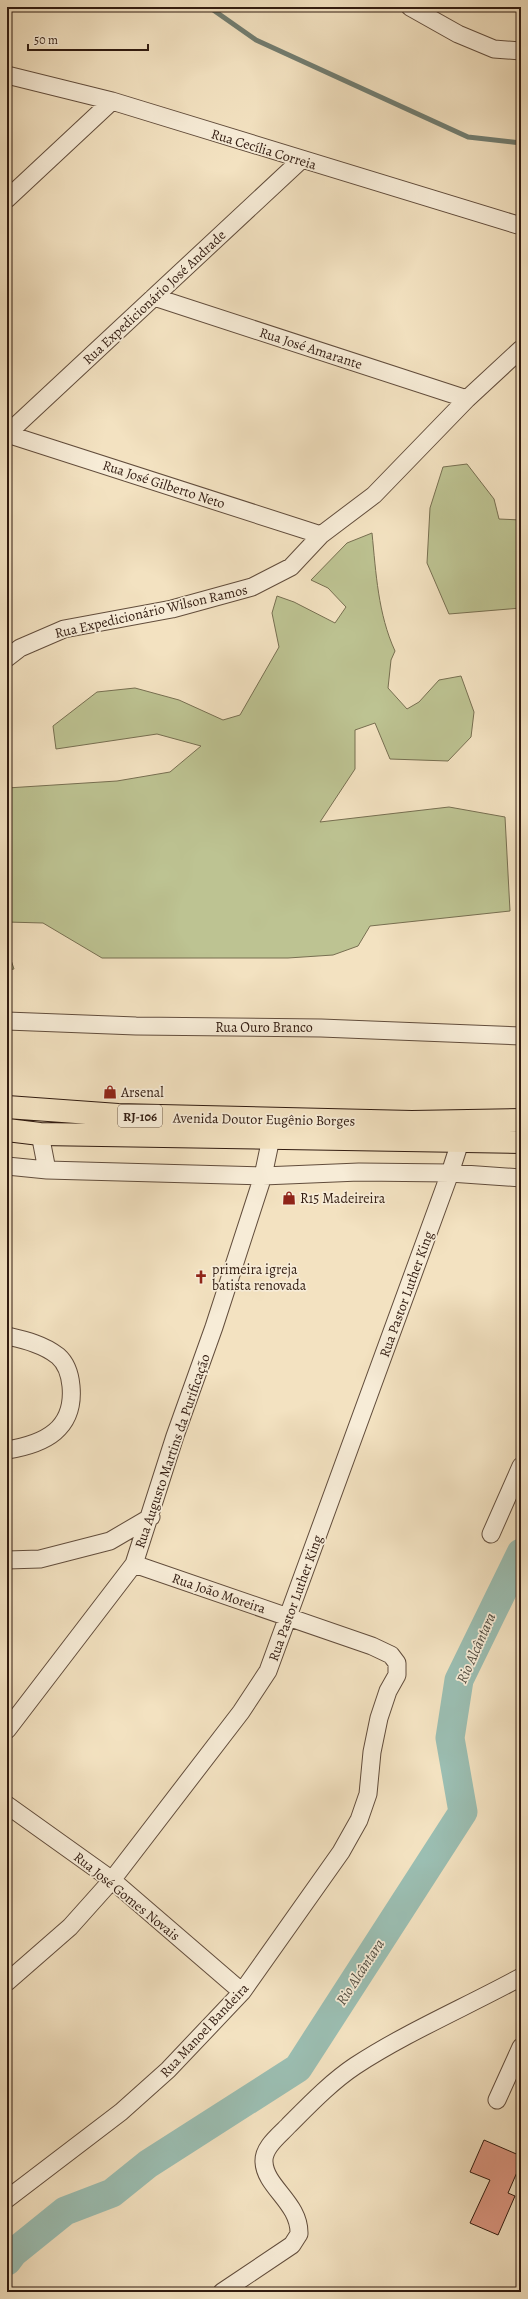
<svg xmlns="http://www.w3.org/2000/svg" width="528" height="2299" font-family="Alegreya,serif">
	<rect width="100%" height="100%" fill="#f3e2c1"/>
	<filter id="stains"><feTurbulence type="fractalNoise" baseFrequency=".005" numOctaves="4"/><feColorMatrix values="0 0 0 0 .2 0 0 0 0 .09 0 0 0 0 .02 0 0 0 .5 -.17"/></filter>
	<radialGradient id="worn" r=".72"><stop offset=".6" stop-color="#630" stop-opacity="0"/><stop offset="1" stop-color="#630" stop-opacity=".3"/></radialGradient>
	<path fill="#bdc392" stroke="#776f51" d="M467 464 494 499 499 519 521 520V608L449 614 427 563 430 508 443 467Z
		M372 533C376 573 378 614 395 651L391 660 388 688 407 709 419 702 439 680 461 676 474 712 471 737 448 761 390 759 375 723 355 730V769L320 822 449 807 505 817 510 911 370 926 358 946 333 955 288 958H102L43 923 7 922V788L117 781 170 772 201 746 157 734 56 749 53 726 97 692 135 688 179 700 223 720 240 715 279 647 272 613 277 596 294 602 335 623 346 607 328 588 311 580 347 543Z
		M7 948 14 969 7 970Z"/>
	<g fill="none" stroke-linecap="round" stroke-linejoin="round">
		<path stroke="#717d71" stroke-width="5" d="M209 7 256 40 468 137 521 143"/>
		<path stroke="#9bbeb2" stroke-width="29" d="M7 2261 13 2253 65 2211 112 2193 148 2164 298 2068 463 1812 450 1738 459 1680 521 1553"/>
	</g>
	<path fill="#dc9782" stroke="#311b10" d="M484 2140 521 2156V2163L508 2193 515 2196 498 2235 470 2223 490 2180 470 2172Z"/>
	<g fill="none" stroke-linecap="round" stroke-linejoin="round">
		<g stroke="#624d3c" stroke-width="19">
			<path id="minor" d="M410 7 458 34 494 49 521 51
				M7 75 112 101 521 226
				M7 199 112 101
				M154 297 467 399
				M7 434 301 160
				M7 434 321 535
				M7 658 20 648 64 629 172 609 252 587 291 567 321 535 374 495 467 399 521 349
				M7 1021 136 1026 321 1028 521 1036
				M40 1134 47 1170
				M7 1166 47 1170 263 1176 359 1172 450 1173 521 1178
				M7 1336C24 1340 43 1344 58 1356 66 1363 70 1375 71 1386 75 1429 45 1444 7 1450
				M491 1534 521 1466
				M7 1560 40 1559 110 1541 151 1517
				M7 1730 134 1564 175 1436 214 1327 263 1176 271 1138
				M7 1805 112 1880 242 1992
				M7 1982 70 1927 112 1880 241 1712 268 1671 450 1173 460 1142
				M497 2100 521 2047
				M7 2199 121 2112 168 2070 242 1992 341 1852 359 1820 368 1794 372 1752 379 1718 388 1691 397 1675V1663L391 1655 372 1646 134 1564
				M222 2292 292 2245 299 2234C300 2203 265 2187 264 2162 263 2147 280 2135 289 2125 309 2105 331 2082 355 2066 407 2032 466 2007 521 1977"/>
		</g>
		<g stroke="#311b10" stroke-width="24">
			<path id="highway" d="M7 1107 118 1115 412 1122 521 1120
				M7 1130 40 1134 521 1142"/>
		</g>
		<use href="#minor" stroke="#f7ecd7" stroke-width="17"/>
		<use href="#highway" stroke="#f3e2c1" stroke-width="22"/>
	</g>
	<defs>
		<g id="shop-bare" transform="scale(1.08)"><path d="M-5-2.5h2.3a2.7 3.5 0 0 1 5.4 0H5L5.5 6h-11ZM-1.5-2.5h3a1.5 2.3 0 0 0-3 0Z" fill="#8f2418" stroke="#f7ecd7" stroke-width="2.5" paint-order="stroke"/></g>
		<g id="church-bare" transform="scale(1.08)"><path d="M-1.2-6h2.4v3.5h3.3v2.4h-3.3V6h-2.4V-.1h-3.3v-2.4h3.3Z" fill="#8f2418" stroke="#f7ecd7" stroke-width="2.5" paint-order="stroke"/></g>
	</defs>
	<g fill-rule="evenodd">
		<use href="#shop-bare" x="110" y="1092"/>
		<use href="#shop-bare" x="289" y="1198"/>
		<use href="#church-bare" x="201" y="1277"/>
	</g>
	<g text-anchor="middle" stroke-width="3.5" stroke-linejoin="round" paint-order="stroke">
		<rect fill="#f7ecd7" stroke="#6c5a4c" stroke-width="1" x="118" y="1105" width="44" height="22" rx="3"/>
		<g font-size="13" font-weight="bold" fill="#311b10">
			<text x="140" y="1121">RJ-106</text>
		</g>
		<g font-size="14" fill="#311b10" stroke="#f7ecd7">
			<text transform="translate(264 149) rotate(17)" y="5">Rua Cecília Correia</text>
			<text transform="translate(154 297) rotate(-43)" y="5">Rua Expedicionário José Andrade</text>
			<text transform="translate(311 348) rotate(18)" y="5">Rua José Amarante</text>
			<text transform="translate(164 484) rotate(18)" y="5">Rua José Gilberto Neto</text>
			<text transform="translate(151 611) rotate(-13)" y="5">Rua Expedicionário Wilson Ramos</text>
			<text x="264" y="1032">Rua Ouro Branco</text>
			<text transform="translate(264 1119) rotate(1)" y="5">Avenida Doutor Eugênio Borges</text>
			<text transform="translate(406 1294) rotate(-70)" y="5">Rua Pastor Luther King</text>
			<text transform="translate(172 1451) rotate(-71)" y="5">Rua Augusto Martins da Purificação</text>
			<text transform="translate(219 1593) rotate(19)" y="5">Rua João Moreira</text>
			<text transform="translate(295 1598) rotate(-70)" y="5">Rua Pastor Luther King</text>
			<text transform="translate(127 1896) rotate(39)" y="5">Rua José Gomes Novais</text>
			<text transform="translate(204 2030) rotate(-47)" y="5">Rua Manoel Bandeira</text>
		</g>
		<g font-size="14" fill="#311b10" stroke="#f7ecd7" text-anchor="start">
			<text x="121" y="1097">Arsenal</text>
			<text x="300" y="1203">R15 Madeireira</text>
			<text x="212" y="1274">primeira igreja<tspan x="212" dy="16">batista renovada</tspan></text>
		</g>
		<g font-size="15" font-style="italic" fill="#514c41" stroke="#f7ecd7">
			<text transform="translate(476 1648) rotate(-66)" y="5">Rio Alcântara</text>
			<text transform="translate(360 1972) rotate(-57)" y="5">Rio Alcântara</text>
		</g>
	</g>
	<rect width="528" height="2299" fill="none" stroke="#f3e2c1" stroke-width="24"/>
	<rect x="8" y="8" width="512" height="2283" fill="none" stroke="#311b10" stroke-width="2"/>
	<rect x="12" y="12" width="504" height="2275" fill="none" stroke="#311b10"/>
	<path d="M28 44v6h120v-6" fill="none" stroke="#311b10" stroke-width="2"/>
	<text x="34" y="44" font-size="12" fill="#311b10" stroke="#f7ecd7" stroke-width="3" paint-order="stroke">50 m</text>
	<rect width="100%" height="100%" filter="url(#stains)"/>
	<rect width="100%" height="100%" fill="url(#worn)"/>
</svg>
